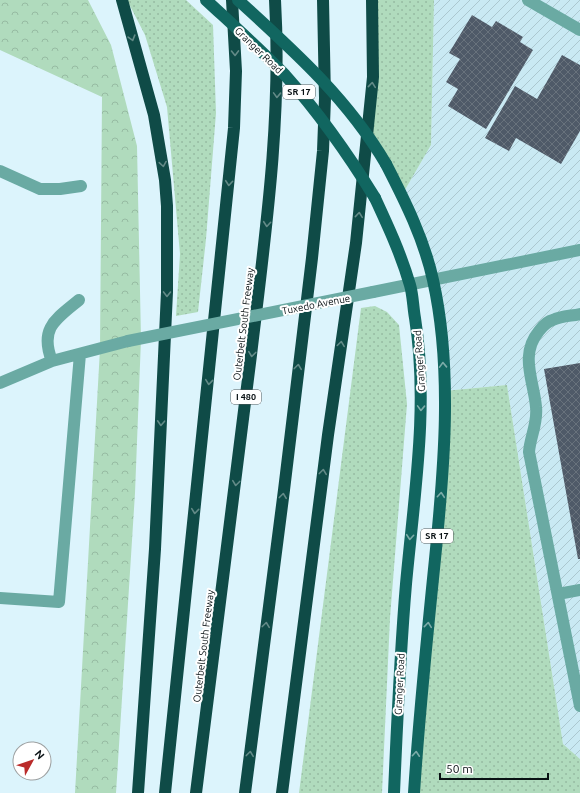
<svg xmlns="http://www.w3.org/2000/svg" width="580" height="793" font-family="Ubuntu,sans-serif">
	<defs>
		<pattern id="industrial-furrows" width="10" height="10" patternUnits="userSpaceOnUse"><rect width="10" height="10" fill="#c9e9f3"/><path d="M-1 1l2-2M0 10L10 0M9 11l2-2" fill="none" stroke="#abc7cf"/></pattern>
		<pattern id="grass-dots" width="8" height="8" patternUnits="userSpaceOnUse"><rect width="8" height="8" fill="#b0dbbd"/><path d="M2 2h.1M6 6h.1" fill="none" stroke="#96bba2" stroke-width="1.8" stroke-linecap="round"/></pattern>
		<pattern id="forest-crowns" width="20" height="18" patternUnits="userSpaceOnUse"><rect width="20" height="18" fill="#b0dbbd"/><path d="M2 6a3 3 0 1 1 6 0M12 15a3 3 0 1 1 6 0" fill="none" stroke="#96bba2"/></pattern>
		<pattern id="building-cross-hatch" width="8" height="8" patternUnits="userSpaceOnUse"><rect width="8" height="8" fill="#4f5a68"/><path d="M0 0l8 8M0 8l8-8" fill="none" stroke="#68727c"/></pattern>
	</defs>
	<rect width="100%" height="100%" fill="#dcf4fc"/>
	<path fill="url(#industrial-furrows)" d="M434 0H580V759L563 744 507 385 444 391 437 301 402 195 431 145Z"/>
	<path fill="url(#grass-dots)" d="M127 0H186L213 25 216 113 206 239 198 312 176 316 180 254 167 107 145 35Z
		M372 0H434L431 145 402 195 366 133Z
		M375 306 387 312 399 325 407 404 390 618 382 793H299L361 308Z
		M507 385 563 744 580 759V793H414L444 391Z"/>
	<path fill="url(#forest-crowns)" d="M0 0H88L111 45 137 146 141 339 135 493 116 793H75L100 349 102 97 0 50Z"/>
	<path fill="url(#building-cross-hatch)" d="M472 15 492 27 496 21 523 37 520 42 533 50 486 129 448 106 458 89 446 82 460 59 449 53Z
		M562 55 580 65V131L561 164 516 138 509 151 485 138 515 86 537 99Z
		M580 363V559H578L544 369Z"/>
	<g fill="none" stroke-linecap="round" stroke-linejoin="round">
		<path stroke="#6aaaa3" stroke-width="12" d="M528 0 580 30
			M0 171 40 189H60L81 186
			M373 292 580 250
			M580 314C571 316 561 316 553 320 548 321 542 327 539 331 519 355 534 381 536 407 538 423 530 437 529 452L580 706
			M52 361C39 328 56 319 79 300
			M0 383 52 361 128 341
			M558 594 580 590
			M0 598 59 602 80 354"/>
		<path stroke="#116660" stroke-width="12" d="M386 164C405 201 424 239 433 280 453 369 444 469 435 559 427 637 419 715 414 793
			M375 198C388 226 401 254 410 285 413 295 413 307 415 318 429 406 414 496 406 584 400 654 397 723 394 793"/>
		<path stroke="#0f4b47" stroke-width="12" d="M122 0 154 115 165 180 167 206V292L155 549 138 793
			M165 793 234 128 236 71 232 0
			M196 793C215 647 234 501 251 355 265 237 282 119 275 0
			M245 793 284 490 312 258 323 151 325 98 323 0
			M282 793 328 435 356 243 373 77 372 0"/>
		<path stroke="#6aaaa3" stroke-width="12" d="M128 341 373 292"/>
		<path stroke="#116660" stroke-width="12" d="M206 0C233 25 260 49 285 75 319 113 348 154 375 198
			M238 0C293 50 348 99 386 164"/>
	</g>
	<defs><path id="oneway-chevron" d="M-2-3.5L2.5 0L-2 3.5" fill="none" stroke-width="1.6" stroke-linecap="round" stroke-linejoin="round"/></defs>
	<g stroke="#638a87">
		<use href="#oneway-chevron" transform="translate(132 38) rotate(74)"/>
		<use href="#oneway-chevron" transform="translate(235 53) rotate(89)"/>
		<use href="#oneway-chevron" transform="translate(372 85) rotate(-84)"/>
		<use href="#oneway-chevron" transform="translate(277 95) rotate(92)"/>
		<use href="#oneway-chevron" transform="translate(163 164) rotate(81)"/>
		<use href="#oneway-chevron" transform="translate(229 183) rotate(95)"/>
		<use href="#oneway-chevron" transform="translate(359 215) rotate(-84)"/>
		<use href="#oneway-chevron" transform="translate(267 224) rotate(95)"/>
		<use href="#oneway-chevron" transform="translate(167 294) rotate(91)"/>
		<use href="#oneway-chevron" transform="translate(341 344) rotate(-82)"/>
		<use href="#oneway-chevron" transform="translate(252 354) rotate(97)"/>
		<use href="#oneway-chevron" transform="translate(298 367) rotate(-83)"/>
		<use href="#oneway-chevron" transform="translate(209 382) rotate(96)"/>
		<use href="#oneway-chevron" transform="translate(161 423) rotate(93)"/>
		<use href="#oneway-chevron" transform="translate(323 472) rotate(-83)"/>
		<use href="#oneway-chevron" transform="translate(236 483) rotate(97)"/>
		<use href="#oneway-chevron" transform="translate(283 496) rotate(-83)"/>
		<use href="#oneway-chevron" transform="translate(195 511) rotate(96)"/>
		<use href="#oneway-chevron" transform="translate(266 625) rotate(-83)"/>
		<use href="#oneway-chevron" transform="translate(250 754) rotate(-83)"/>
	</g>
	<g stroke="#7caba8">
		<use href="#oneway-chevron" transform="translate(443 365) rotate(-92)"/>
		<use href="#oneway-chevron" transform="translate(421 408) rotate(92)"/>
		<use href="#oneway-chevron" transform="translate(441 495) rotate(-85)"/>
		<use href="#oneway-chevron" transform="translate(410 537) rotate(95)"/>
		<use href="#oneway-chevron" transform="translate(428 625) rotate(-84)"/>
		<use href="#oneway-chevron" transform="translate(416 754) rotate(-86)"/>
	</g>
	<g text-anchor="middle" stroke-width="4" stroke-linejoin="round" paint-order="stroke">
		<g fill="#fff" stroke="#53585a" stroke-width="1">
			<rect x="283" y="85" width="32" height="14" rx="3"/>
			<rect x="231" y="390" width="30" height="14" rx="3"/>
			<rect x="421" y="529" width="32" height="14" rx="3"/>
		</g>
		<g font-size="9" font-weight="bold" fill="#091114">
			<text x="299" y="95">SR 17</text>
			<text x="246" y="400">I 480</text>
			<text x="437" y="539">SR 17</text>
		</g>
		<g font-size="10" fill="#091114" stroke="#fff">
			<text transform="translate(259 50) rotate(44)" y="4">Granger Road</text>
			<text transform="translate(316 304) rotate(-11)" y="4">Tuxedo Avenue</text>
			<text transform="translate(243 324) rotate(-83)" y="4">Outerbelt South Freeway</text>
			<text transform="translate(419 361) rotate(-94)" y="4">Granger Road</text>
			<text transform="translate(203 646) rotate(-83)" y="4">Outerbelt South Freeway</text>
			<text transform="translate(399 684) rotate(-87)" y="4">Granger Road</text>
		</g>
	</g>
	<g transform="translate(32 761) rotate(50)"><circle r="19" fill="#ffffff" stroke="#9da0a1"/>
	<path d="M0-3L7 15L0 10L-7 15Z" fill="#ba2b2a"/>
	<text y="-6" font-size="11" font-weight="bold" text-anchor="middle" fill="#091114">N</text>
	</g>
	<path d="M440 773v6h108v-6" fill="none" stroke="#091114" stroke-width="2"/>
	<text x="446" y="773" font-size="12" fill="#091114" stroke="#ffffff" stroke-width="3" paint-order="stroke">50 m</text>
</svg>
